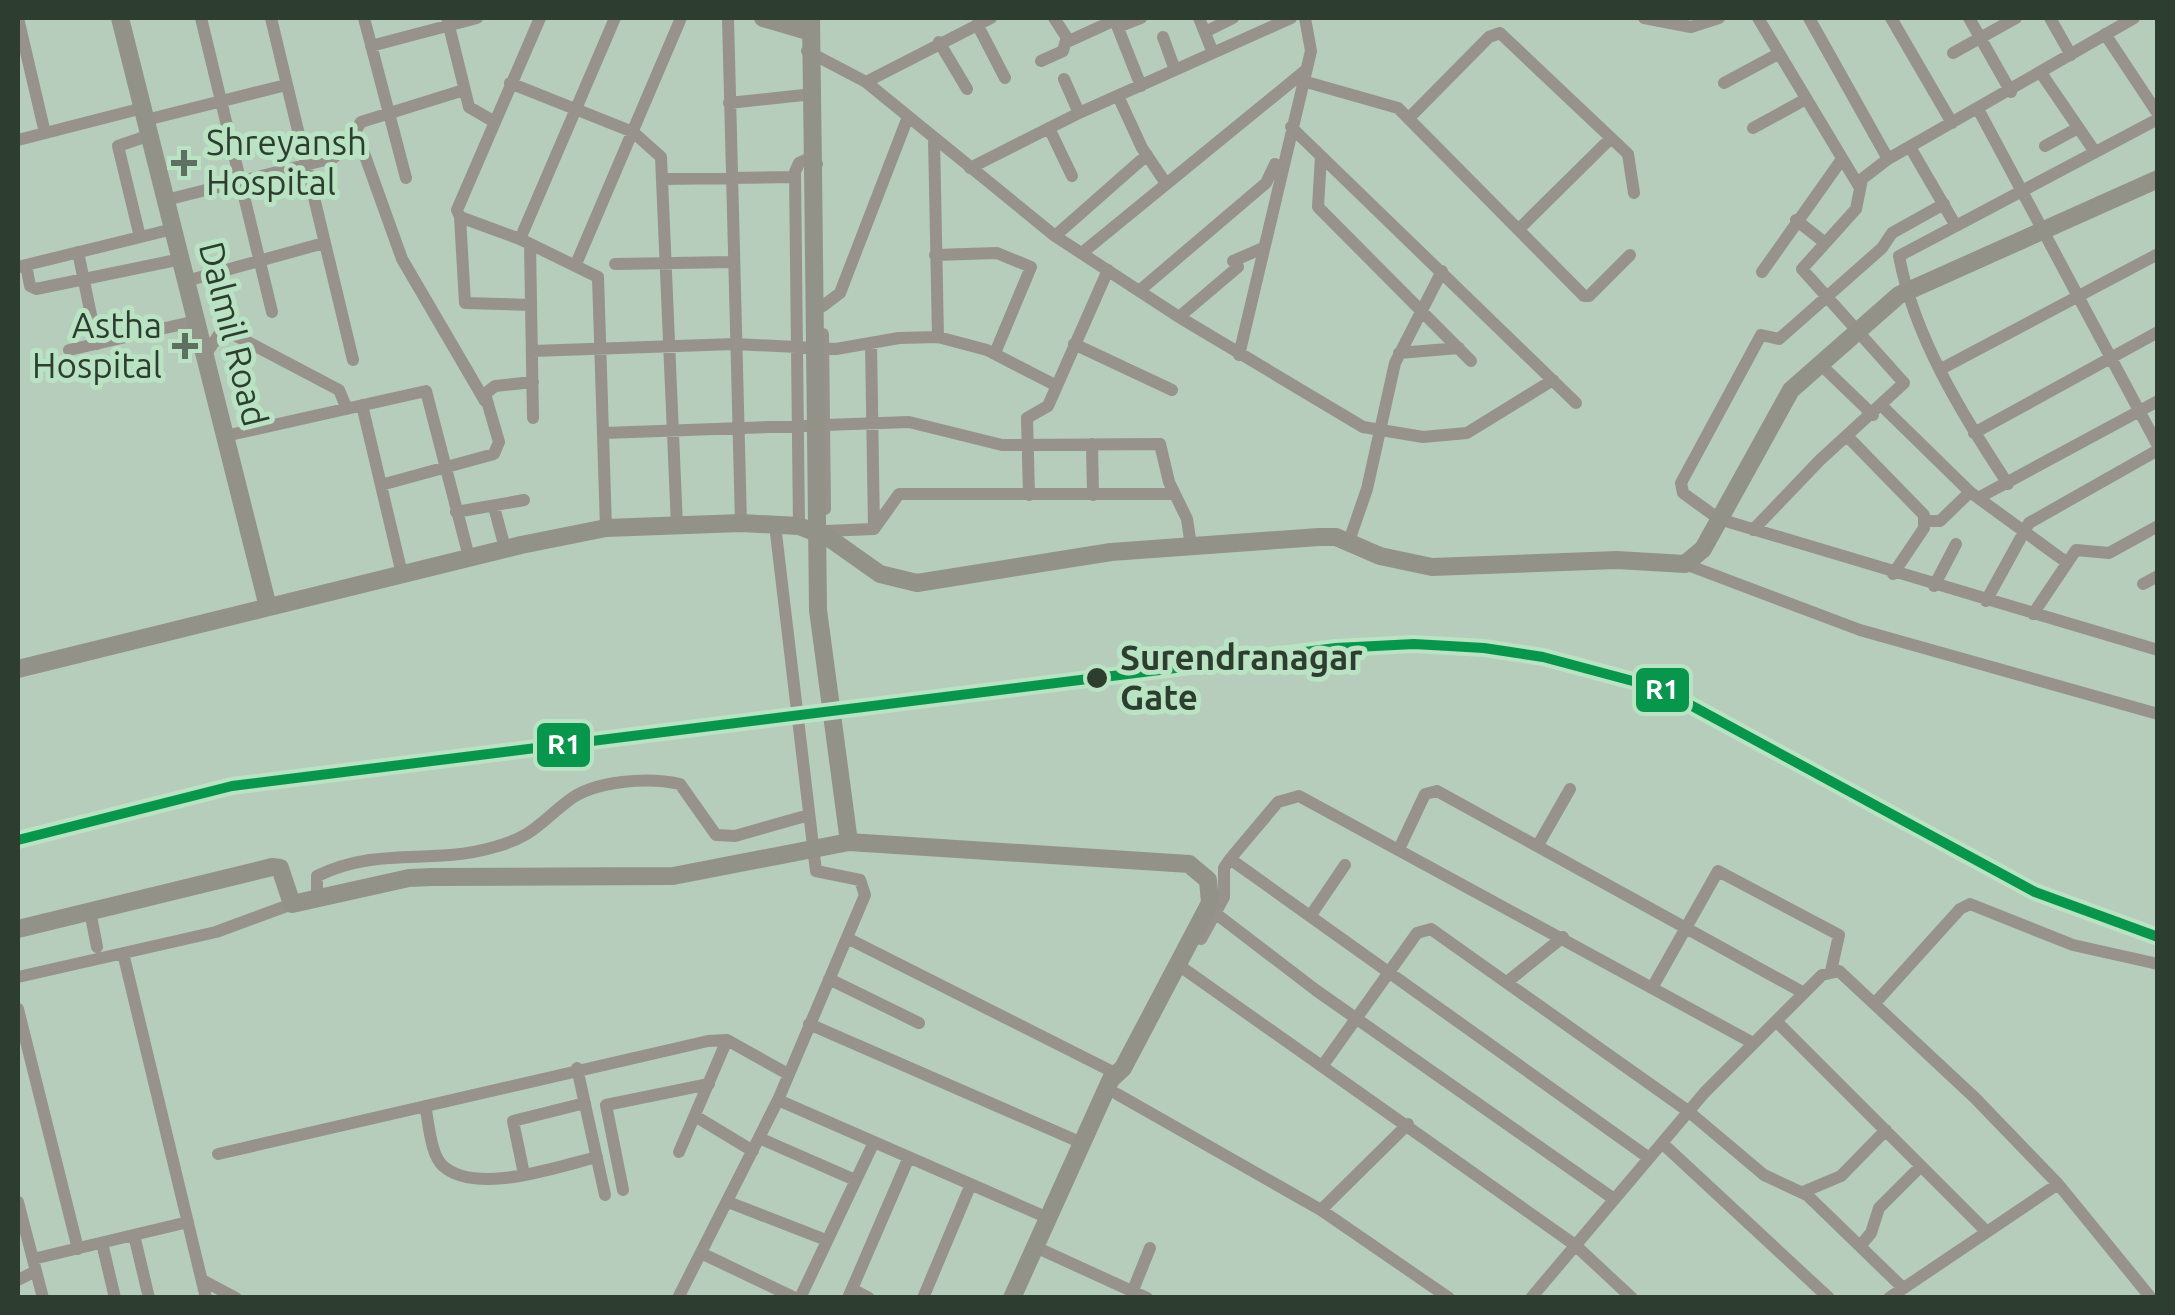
<svg xmlns="http://www.w3.org/2000/svg" width="2175" height="1315" font-family="Ubuntu,sans-serif">
	<rect width="100%" height="100%" fill="#b6cdbb"/>
	<g fill="none" stroke-linecap="round" stroke-linejoin="round">
		<path stroke="#97928c" stroke-width="12" d="M18 18 45 133
			M201 18 272 312
			M271 18 353 360
			M364 18 406 178
			M447 18 469 107 493 121
			M540 18 457 210 460 217 520 239 598 277 606 528
			M728 18 741 523
			M1054 18 1069 41 1115 20
			M1114 18 1141 86
			M1199 18 1213 53
			M1644 18 1691 27 1719 18
			M1758 18 1860 188
			M1809 18 1888 159
			M1891 18 1952 123
			M1969 18 2011 92
			M2050 18 2071 55
			M977 24 1005 78
			M1118 27 1141 18
			M1205 32 1233 18
			M2105 34 2158 114
			M1163 37 1175 70
			M939 42 967 89
			M371 46 477 18
			M807 51 866 82 1055 236 1179 317 1363 427 1423 437 1467 433 1553 380
			M1953 53 2016 18
			M1041 61 1063 51 1066 40
			M2041 73 2095 152
			M1064 79 1079 113
			M1303 81 1398 108 1584 296H1589L1630 255
			M866 82 991 18
			M510 83 633 132 661 157 677 526
			M1724 83 1778 54
			M1118 96 1142 148 1165 182
			M729 103 813 94
			M1978 109 2158 446
			M1410 117 1489 37 1500 33 1628 154 1634 193
			M146 120 286 85
			M1291 127 1576 403
			M355 128 402 259 485 401
			M1049 128 1072 176
			M1753 128 1806 99
			M934 138 938 337
			M18 140 143 108
			M2045 146 2078 128
			M1910 147 1956 226
			M1321 156 1318 207 1471 361
			M970 168 1079 113 1291 18
			M662 179 795 177
			M166 200 333 158 344 149 361 122 464 90
			M1944 204 1892 233 1882 248 1779 339 1761 335 1681 483 1683 493 1719 519 2158 650
			M460 217 465 303 531 305
			M1796 220 1824 242
			M1519 229 1611 138
			M1055 236 1147 155
			M140 237 118 146 150 135
			M520 239 615 18
			M530 244 533 418
			M78 252 97 344
			M1082 253 1306 70
			M935 255 997 253 1031 267 995 353
			M1233 261 1263 248
			M576 264 681 18
			M615 264 733 262
			M26 265 30 286 36 289 181 259
			M18 267 173 229
			M1762 272 1842 159
			M186 281 324 243
			M1139 291 1266 183 1275 164
			M823 306 840 293 908 117
			M1179 317 1238 267
			M823 334 825 509
			M871 343 874 529
			M1074 344 1172 390
			M69 350 196 321
			M532 351 735 344 836 349 899 338 938 337 987 350 1057 386
			M1399 353 1459 348
			M205 355 223 329 339 390 347 409
			M1239 355 1311 51 1305 18
			M1819 363 1873 415
			M1941 369 2158 254
			M362 405 402 574
			M1882 406 1970 492 2066 562
			M604 433 909 422 1002 445 1160 444 1169 482 1187 519 1191 546
			M1974 433 2158 332
			M225 436 426 391 469 557
			M1847 436 1924 515V528L1893 574
			M1092 444 1093 495
			M2008 484C1963 416 1914 337 1899 256L2158 119
			M381 485 494 454 499 442 485 394 495 386 533 382
			M1029 495 1027 418 1048 406 1108 270
			M1978 498 2158 401
			M494 507 505 548
			M456 512 524 500
			M1925 521H1940L1970 492
			M799 526 795 172 799 163 812 157 817 164
			M1753 530 1820 460 1904 383 1802 269 1856 209 1862 179 1888 159 2134 18
			M825 531 874 529 899 494H1175
			M1349 541 1367 489 1395 363 1442 271
			M1685 564 1860 630 2158 714
			M2143 584 2158 576
			M1934 586 1956 544
			M1986 601 2029 523 2158 450
			M2033 614 2076 550 2109 553 2158 526
			M1538 845 1570 789
			M1400 847 1425 794 1437 791 1804 993
			M1230 859 1649 1158
			M317 896V876C379 846 429 865 491 848 533 837 537 825 568 801 594 780 649 777 680 784L716 835 735 836 809 815
			M90 911 97 947
			M1215 913 1317 991 1614 1199
			M1311 915 1345 865
			M847 938 1115 1073
			M1201 939 1224 897V868L1230 859 1278 802 1299 796 1753 1043
			M123 953 206 1298
			M1184 969 1575 1245 1632 1298
			M18 977 216 932 292 904
			M829 979 919 1023
			M1507 982 1563 937
			M1652 988 1718 871 1839 935 1831 971
			M1876 1002 1960 909 1970 904 2073 945 2158 964
			M18 1009 78 1249
			M1776 1021 1987 1232
			M809 1024 1082 1143
			M1323 1065 1417 933 1431 929 1688 1111 1764 1175 1807 1195 1903 1288
			M577 1068 605 1195
			M1117 1094 1321 1210 1449 1298
			M778 1100 1048 1218
			M425 1106C429 1122 430 1154 443 1166 477 1196 559 1166 597 1157
			M695 1116 753 1151
			M759 1138 855 1180
			M1662 1143 1829 1298
			M679 1152 727 1040
			M218 1154 708 1041 727 1040 788 1074
			M524 1174 513 1121 585 1103
			M623 1190 606 1105 709 1084
			M1803 1192 1841 1176 1886 1130
			M18 1202 43 1298
			M728 1202 826 1240
			M1321 1210 1408 1124
			M134 1235 149 1298
			M102 1243 115 1298
			M1860 1246 1871 1233 1879 1208 1921 1166
			M1042 1250 1147 1298
			M701 1253 795 1298
			M33 1259 188 1222
			M18 1280 36 1271
			M202 1280 236 1298
			M852 1289 869 1298
			M1131 1295 1150 1248
			M678 1298 778 1100 865 895 860 880 816 871 775 525
			M800 1298 874 1142
			M848 1298 909 1157
			M923 1298 971 1184
			M1531 1298 1705 1092 1822 975 1839 971 1975 1098 2058 1184 2151 1298
			M1889 1298 2058 1184"/>
		<path stroke="#939289" stroke-width="18" d="M120 18 268 607
			M763 18 811 32
			M811 18 813 168
			M18 669 521 545 606 528 741 523 799 526 829 538 880 574 917 583 1111 552 1319 537H1336L1380 556 1432 567 1617 560 1685 564 1703 549 1791 390 1899 295 2158 179
			M18 929 272 867 280 868 292 904 409 878 432 877
			M1012 1298 1111 1079 1123 1068 1210 903"/>
		<path stroke="#939289" stroke-width="18" d="M813 168 818 610 849 842 1189 864 1208 880 1210 903
			M432 877 673 876 849 842"/>
		<g stroke="#b9e3c2" stroke-width="18">
			<path id="rail-1" d="M18 840 232 786 1336 648 1414 644 1484 648 1543 657 1659 688 2035 892 2158 937"/>
		</g>
		<use href="#rail-1" stroke="#07964c" stroke-width="10"/>
	</g>
	<g fill="#5d7061" stroke="#b9e3c2" stroke-width="4">
		<path d="M179 148h10v10h10v10h-10v10h-10v-10h-10v-10h10z"/>
		<path d="M180 331h10v10h10v10h-10v10h-10v-10h-10v-10h10z"/>
	</g>
	<circle fill="#2d3e31" stroke="#b9e3c2" stroke-width="4" cx="1097" cy="678" r="12"/>
	<g text-anchor="middle" stroke-width="10" stroke-linejoin="round" paint-order="stroke">
		<g font-size="35" fill="#2d3e31" stroke="#b9e3c2" text-anchor="start">
			<text x="206" y="155">Shreyansh<tspan x="206" dy="40">Hospital</tspan></text>
			<text x="162" y="338" text-anchor="end">Astha<tspan x="162" dy="40">Hospital</tspan></text>
		</g>
		<g font-size="35" fill="#2d3e31" stroke="#b9e3c2">
			<text transform="translate(233 334) rotate(76)" y="12">Dalmil Road</text>
		</g>
		<g font-size="35" font-weight="bold" fill="#2d3e31" stroke="#b9e3c2" text-anchor="start">
			<text x="1120" y="670">Surendranagar<tspan x="1120" dy="40">Gate</tspan></text>
		</g>
	</g>
	<g stroke="#b9e3c2" stroke-width="4">
		<rect x="1634" y="666" width="57" height="48" rx="10" fill="#07964c"/>
		<rect x="535" y="721" width="57" height="48" rx="10" fill="#07964c"/>
	</g>
	<g font-size="28" text-anchor="middle" font-weight="bold" fill="#fff">
		<text x="1662" y="699">R1</text>
		<text x="564" y="754">R1</text>
	</g>
	<rect width="2175" height="1315" fill="none" stroke="#2d3e31" stroke-width="40"/>
</svg>
